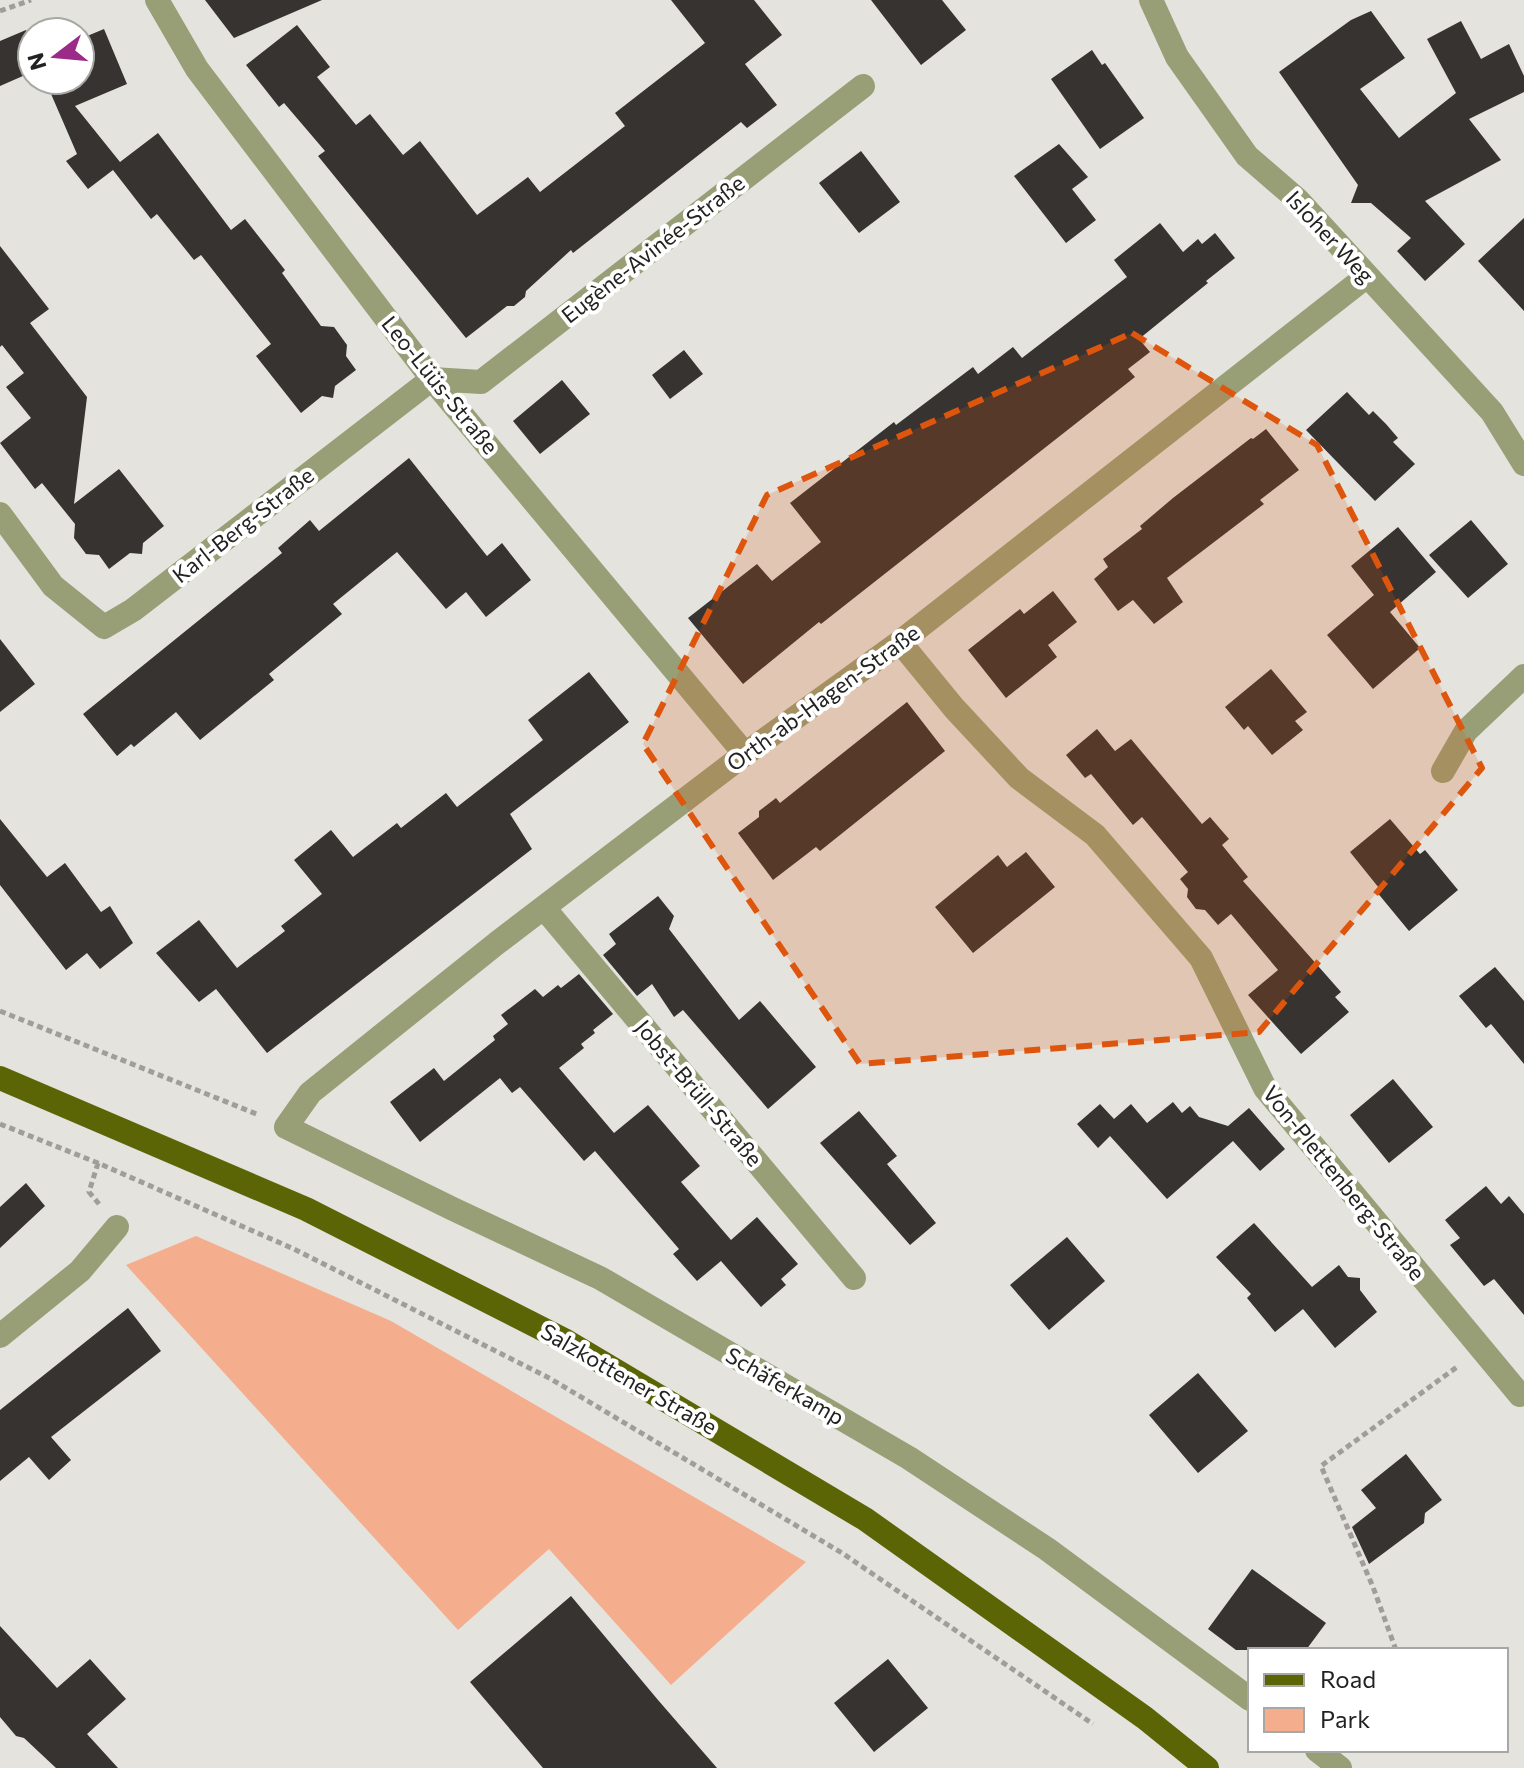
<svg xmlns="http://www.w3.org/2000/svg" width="1524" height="1768" font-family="Commissioner,sans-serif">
	<rect width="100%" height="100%" fill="#e4e3de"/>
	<path fill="#f5ae8d" d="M196 1236 391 1321 806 1562 671 1685 549 1549 458 1630 126 1265Z"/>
	<path fill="#363330" d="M205 0H322L234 38Z
		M671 0H754L782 35 745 64 777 105 747 128 741 122 573 253 571 250 526 291 525 297 514 306H507L466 338 318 156 325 151 284 103 279 107 246 65 297 25 330 67 317 77 356 125 370 114 403 155 420 141 477 215 528 177 540 192 625 126 615 113 705 43Z
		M871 0H942L966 30 921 65Z
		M1371 11 1405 58 1360 89 1399 138 1456 93 1427 39 1461 21 1481 59 1509 44 1524 76V92L1469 119 1501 160 1425 201 1465 244 1425 281 1397 251 1411 238 1371 203H1351L1358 185 1279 72 1351 20Z
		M104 29 127 84 75 106 120 162 158 133 231 230 245 219 285 270 282 273 321 326 334 327 347 345 346 356 356 370 335 386 333 398 322 396 301 413 256 356 271 344 201 255 194 260 157 214 151 219 113 170 88 189 66 161 77 154 45 80H80V39Z
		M26 30 32 44V72L0 86V41Z
		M1092 50 1102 65 1105 63 1144 118 1100 149 1051 79Z
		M1059 144 1088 177 1072 189 1096 220 1066 243 1014 176Z
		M861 151 900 202 859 233 819 183Z
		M1524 218V311L1478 261Z
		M1160 223 1183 252 1198 239 1202 244 1215 233 1235 258 1206 281 1208 283 1139 339 1150 352 1128 369 1135 377 821 624 819 622 743 684 688 618 757 564 772 581 821 542 790 503 894 422 896 425 973 367 978 374 1013 347 1022 358 1127 277 1114 260Z
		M0 246 49 309 30 323 87 397 74 504 119 469 164 526 143 543 142 554 130 553 109 569 99 555 86 554 74 538 75 524 42 483 35 489 0 443 31 418 6 387 24 373 2 345 0 347Z
		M684 350 703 374 670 399 652 375Z
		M562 380 590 414 540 454 513 421Z
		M1347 392 1369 415 1373 411 1386 424 1398 438 1393 442 1415 464 1375 501 1306 430Z
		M1266 429 1299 470 1260 500 1264 504 1167 578 1183 602 1154 624 1133 600 1118 611 1094 579 1108 567 1103 559 1142 529 1140 526 1173 498 1251 438 1253 439Z
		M409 458 487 556 502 543 531 580 486 617 466 592 446 609 397 552 333 604 342 614 269 674 274 680 200 740 176 712 134 747 131 744 117 756 83 714 282 553 278 548 310 520 319 531Z
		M1471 520 1508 564 1468 598 1429 555Z
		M1398 527 1436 572 1390 612 1420 648 1373 689 1327 635 1374 595 1351 566Z
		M1053 591 1077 622 1048 645 1057 657 1006 698 968 650 1020 609 1024 614Z
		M0 639 35 684 0 712Z
		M1271 669 1307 712 1295 721 1303 730 1272 755 1248 726 1244 730 1225 707Z
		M589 672 629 722 510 814 532 849 267 1053 216 989 199 1002 156 953 199 920 237 968 285 931 281 926 322 894 294 860 331 830 353 857 397 823 401 828 446 793 457 807 543 740 528 720Z
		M907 702 945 751 820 851 816 847 773 880 738 833 759 817V811L776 798 780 803Z
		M1097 729 1115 751 1131 739 1202 824 1210 817 1229 839 1222 845 1248 877 1243 881 1341 992 1335 997 1349 1012 1301 1054 1248 995 1278 970 1231 914 1218 925 1205 910 1196 909 1187 897 1188 889 1180 879 1188 872 1142 817 1133 825 1091 774 1085 778 1066 755Z
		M0 819 47 877 65 863 101 912 110 906 133 943 100 969 87 953 66 970 0 885Z
		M1390 819 1420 854 1425 850 1458 890 1409 931 1376 891 1379 888 1350 852Z
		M1026 852 1055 887 973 953 935 907 998 855 1007 867Z
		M658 896 674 916 669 929 739 1020 760 1001 816 1067 768 1109 683 1010 674 1017 652 984 637 996 603 955 616 944 609 934Z
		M1495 967 1524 1001V1064L1491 1024 1486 1028 1459 996Z
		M579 974 613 1014 593 1030 595 1033 581 1044 584 1048 559 1068 614 1133 648 1105 700 1166 681 1182 731 1240 757 1217 798 1264 781 1279 786 1285 761 1307 721 1261 697 1281 673 1254 679 1249 595 1151 584 1161 520 1087 512 1093 500 1078 420 1142 390 1102 434 1068 444 1081 495 1040 493 1036 508 1024 501 1015 535 989 543 997 558 985 561 988Z
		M1393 1079 1433 1127 1389 1163 1350 1115Z
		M1173 1102 1182 1113 1190 1106 1199 1117 1228 1126 1249 1108 1285 1149 1260 1171 1233 1141 1167 1199 1110 1136 1098 1148 1077 1124 1100 1104 1114 1119 1131 1104 1147 1123Z
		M859 1111 897 1156 887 1164 936 1223 910 1245 820 1143Z
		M26 1183 45 1206 0 1248V1207Z
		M1486 1186 1501 1204 1509 1196 1524 1214V1315L1494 1279 1484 1286 1450 1245 1460 1238 1445 1220Z
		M1254 1223 1312 1287 1339 1265 1348 1277 1360 1278V1290L1377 1312 1335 1348 1303 1309 1275 1332 1247 1298 1251 1294 1216 1257Z
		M1067 1237 1105 1281 1049 1330 1010 1285Z
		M128 1308 161 1351 51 1437 71 1460 49 1480 29 1457 0 1481V1410Z
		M1198 1373 1248 1431 1198 1473 1149 1415Z
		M1406 1454 1442 1500 1425 1513 1424 1523 1369 1564 1352 1527 1376 1508 1361 1490Z
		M1252 1569 1326 1623 1306 1650H1236L1208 1629Z
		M571 1596 658 1700 717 1768H543L470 1682Z
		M0 1626 57 1688 90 1659 126 1699 87 1734 118 1768H56L24 1738 16 1736 0 1717Z
		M888 1659 928 1708 874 1752 834 1703Z"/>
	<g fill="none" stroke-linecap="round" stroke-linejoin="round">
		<path stroke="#9f9e9b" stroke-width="5" stroke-dasharray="6 4" stroke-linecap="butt" d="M0 11 31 0
			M0 1011 259 1115
			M0 1124 98 1163 294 1249 551 1379 842 1553 1093 1724
			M98 1163 89 1192 99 1204
			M1396 1650 1373 1587 1321 1466 1457 1367"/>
		<path stroke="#989f77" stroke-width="24" d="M157 0 197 69 432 379 745 754
			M1151 0 1177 57 1247 156 1298 200 1492 412 1524 464
			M0 514 53 586 104 627 133 610 432 379 481 382 863 86
			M900 642 954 708 1019 778 1095 835 1201 958 1265 1088 1520 1395
			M1443 771 1466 731 1524 676
			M544 908 854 1278
			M0 1336 80 1271 117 1227
			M1250 1699 1047 1549 909 1458 600 1278 453 1209 286 1127 310 1093 497 943 745 754 900 642 1367 276
			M1317 1750 1340 1768"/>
		<path stroke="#5c6506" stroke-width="24" d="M0 1078 306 1209 566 1341 865 1519 1145 1718 1207 1768"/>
	</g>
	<path fill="#de560d" fill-opacity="0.2" stroke="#de560d" stroke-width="6" stroke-dasharray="16 10" stroke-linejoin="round" d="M1132 333 1317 445 1482 768 1259 1032 860 1064 643 744 767 495Z"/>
	<g text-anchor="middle" stroke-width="8" stroke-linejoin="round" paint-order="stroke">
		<g font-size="22" fill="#222220" stroke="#fff">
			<text transform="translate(1330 237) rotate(47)" y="8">Isloher Weg</text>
			<text transform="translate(653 249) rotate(-38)" y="8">Eugène-Avinée-Straße</text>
			<text transform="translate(440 385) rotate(51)" y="8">Leo-Lüüs-Straße</text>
			<text transform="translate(243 525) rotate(-38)" y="8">Karl-Berg-Straße</text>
			<text transform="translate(823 698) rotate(-36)" y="8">Orth-ab-Hagen-Straße</text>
			<text transform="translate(699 1093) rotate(50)" y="8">Jobst-Brüll-Straße</text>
			<text transform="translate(1344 1183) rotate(51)" y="8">Von-Plettenberg-Straße</text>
			<text transform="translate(629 1379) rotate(30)" y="8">Salzkottener Straße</text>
			<text transform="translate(785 1386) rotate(30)" y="8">Schäferkamp</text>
		</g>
	</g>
	<rect x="1248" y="1648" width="260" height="104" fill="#ffffff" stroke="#a7a7a6" stroke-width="2"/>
	<rect x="1264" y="1674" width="40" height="12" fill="#5c6506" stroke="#a7a7a6" stroke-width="2"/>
	<text x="1320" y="1688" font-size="24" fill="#222220">Road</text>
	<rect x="1264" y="1708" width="40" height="24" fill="#f5ae8d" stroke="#a7a7a6" stroke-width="2"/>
	<text x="1320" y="1728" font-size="24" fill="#222220">Park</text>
	<g transform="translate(56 56) rotate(254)"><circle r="38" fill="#ffffff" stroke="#a7a7a6" stroke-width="2"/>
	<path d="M0-6L14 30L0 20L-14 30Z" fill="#9b2b89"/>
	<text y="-12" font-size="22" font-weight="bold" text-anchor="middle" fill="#222220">N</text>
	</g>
</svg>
